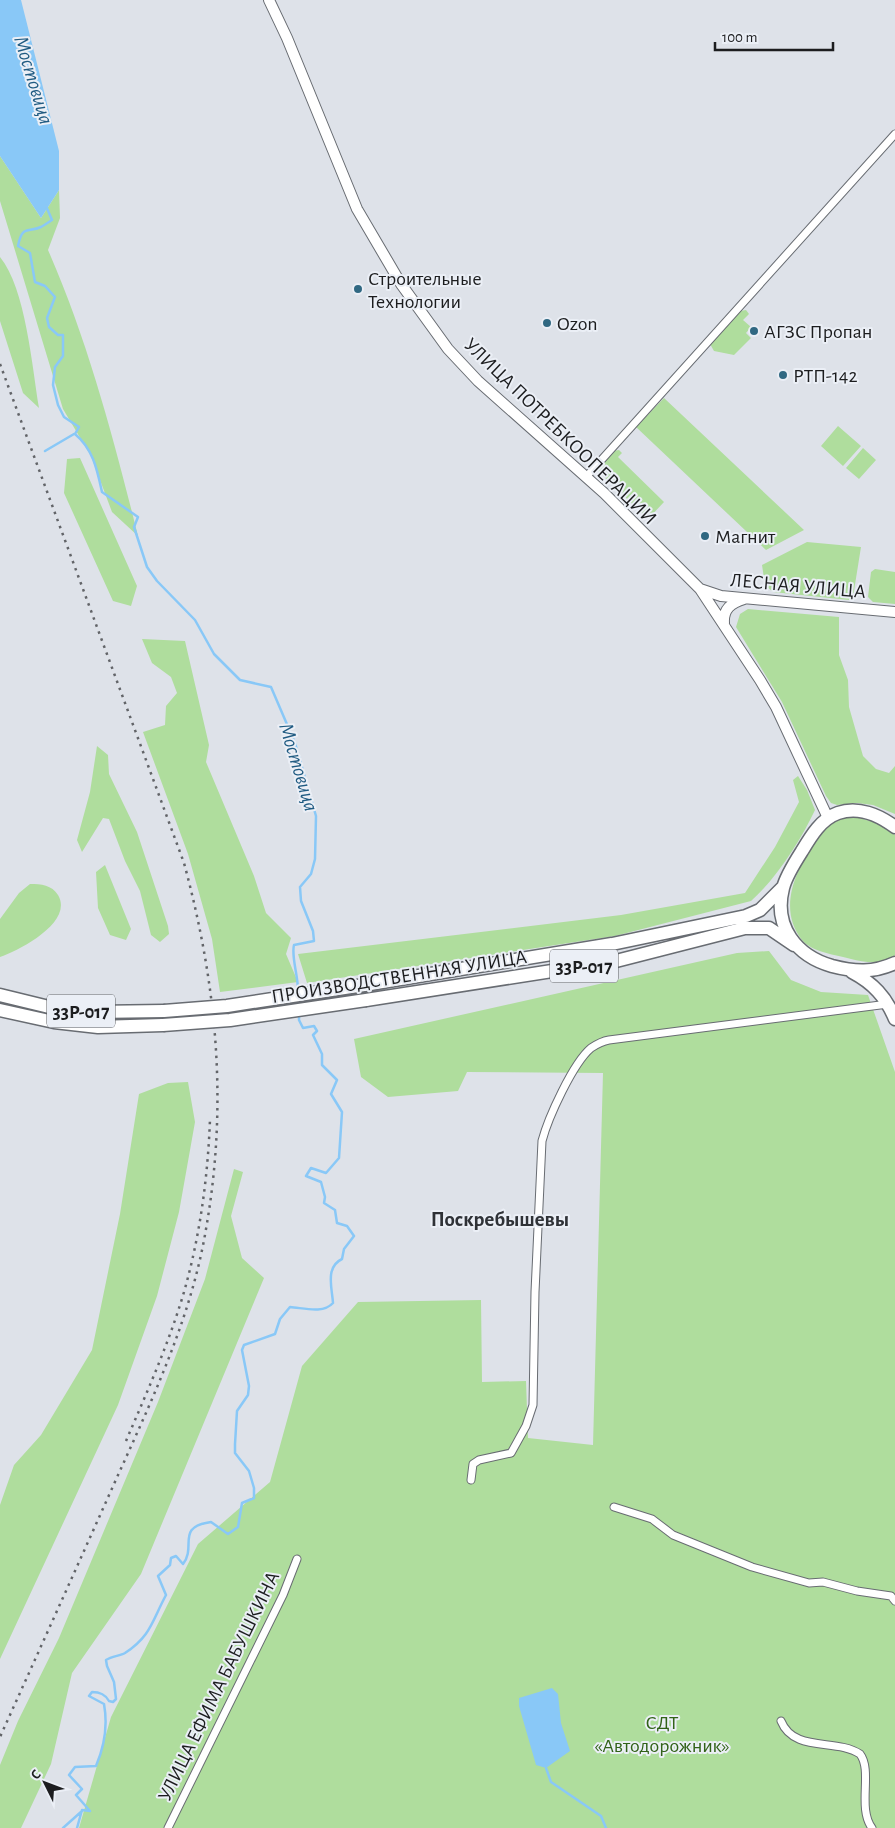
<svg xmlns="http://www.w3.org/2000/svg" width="895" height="1828" font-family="'Alegreya Sans',sans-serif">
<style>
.green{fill:#afdd9d}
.water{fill:#89c8f7}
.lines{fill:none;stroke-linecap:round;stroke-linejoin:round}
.stream{stroke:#89c8f7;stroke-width:2.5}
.street-casing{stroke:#686c72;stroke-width:9}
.secondary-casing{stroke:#686c72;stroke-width:12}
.highway-casing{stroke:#686c72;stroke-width:15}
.street{stroke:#fff;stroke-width:7}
.secondary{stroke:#fff;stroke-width:10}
.highway{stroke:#fff;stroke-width:12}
.rail{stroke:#626468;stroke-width:2.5;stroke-dasharray:2.5 5;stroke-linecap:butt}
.highway-bridge-casing{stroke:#686c72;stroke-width:15;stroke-linecap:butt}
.highway-bridge{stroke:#fff;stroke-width:12}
.poi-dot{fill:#306882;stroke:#ebeff6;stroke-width:2}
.labels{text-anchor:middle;stroke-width:4;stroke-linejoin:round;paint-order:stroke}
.shield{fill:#ebeff6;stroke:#5a5c60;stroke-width:1}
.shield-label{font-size:19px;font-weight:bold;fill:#1c1d1f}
.poi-label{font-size:20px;fill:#1c1d1f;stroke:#ebeff6;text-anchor:start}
.street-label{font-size:20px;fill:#1c1d1f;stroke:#ebeff6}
.park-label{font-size:20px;fill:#316218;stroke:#ebeff6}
.water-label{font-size:21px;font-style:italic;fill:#205b82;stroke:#ebeff6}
.neighbourhood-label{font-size:21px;font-weight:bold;fill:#2f3237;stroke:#ebeff6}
</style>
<rect width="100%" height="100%" fill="#dee2e9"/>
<path class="green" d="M0 156 41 218 59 190 60 218 48 250C88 341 114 440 138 536L112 512 91 456 63 409 0 201Z
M0 257C26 289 32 367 39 408L23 393 0 321Z
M746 310 749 314 743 320 751 327 746 333 751 338 734 355 714 351 710 344 740 311Z
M664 398 804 530 766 550 636 427Z
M838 426 861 446 843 466 821 446Z
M863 448 876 460 859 479 846 468Z
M619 450 622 453 618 457 664 502 648 519 596 469 613 451Z
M80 458 137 586 131 606 113 601 64 493 67 459Z
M807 542 861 547 853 597 849 600 773 592 765 585 762 565Z
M875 569 895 572V604L873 602 868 597 871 572Z
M748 609 839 617V655L848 680 849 707 863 756 876 769 889 773 895 766V814L873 805 857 803 837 805 831 803 826 796 782 702 736 627 740 614Z
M142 639 185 641 209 745 206 762 254 876 266 913 291 938 286 954 298 982 220 992 212 939 188 854 143 732 165 725 166 706 177 693 171 677 152 663Z
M97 746 108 755 109 774 137 832 168 926 169 934 160 942 151 935 140 891 125 861 109 819 103 818 82 852 77 840 90 792Z
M798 776 807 790 815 810C801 840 776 879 751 901L615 936 307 983 298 954 621 915 745 893 775 847 799 802 793 780Z
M852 816 881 824 895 835V955C884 966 864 962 851 959 837 955 811 952 802 940 777 909 796 868 816 842 821 836 825 828 831 824 836 819 845 818 852 816Z
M105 865 131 929 126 940 110 935 98 908 96 872Z
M30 884C41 884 52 885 58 895 74 922 20 950 0 957V919L19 893Z
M769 951 791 980 821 992 868 995 895 1072V1828H79L111 1717 198 1544 270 1482 302 1366 358 1302 481 1300 482 1382 526 1381 528 1438 593 1445 603 1073 467 1072 458 1091 388 1097 361 1077 354 1039 737 953Z
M188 1082 195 1122 179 1212 157 1296 118 1405 0 1659V1505L14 1465 41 1435 92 1350 120 1214 139 1094 168 1083Z
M234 1169 243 1172 231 1216 242 1258 264 1278 141 1574 72 1673 51 1764 21 1828H0V1765L18 1721 59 1638 158 1402 205 1279Z"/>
<path class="water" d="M0 0H21L59 151V190L41 218 0 156Z
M552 1688 558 1694 561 1723 570 1751 546 1768 536 1765 519 1706V1698Z"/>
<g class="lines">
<path class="stream" d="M46 206 52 220C49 222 45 225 41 227 27 233 22 225 18 246L30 253 35 282 45 286 55 297 47 318 49 327 58 335H63V356L55 367 53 385 58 405 64 417 79 427 75 434C93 449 97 469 102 492L138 517 134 527 147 567 157 581 195 620 214 654 240 680 271 687 295 743 316 816 315 859 311 874 300 887 301 901 313 931 314 941 294 945C291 956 298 975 298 990
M45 451 74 434
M546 1768 551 1782 601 1816 606 1828
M63 1828 82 1811
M77 1828 82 1810 90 1811 76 1795 82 1789 69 1775 75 1767 96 1766C105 1745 108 1726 104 1704L89 1696 92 1692C100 1692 105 1694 109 1701L113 1702 116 1699 114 1682 107 1666 106 1660C112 1656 120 1656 125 1653 151 1636 152 1621 166 1595L158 1576 170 1565 171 1558 176 1556 183 1564C197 1546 175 1527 211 1522L228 1534 238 1527 242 1503 254 1498V1488L249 1471 235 1453V1444L237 1411 248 1395 249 1386 242 1350 244 1345 275 1334 280 1319 290 1307C304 1308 323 1314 333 1303 332 1288 325 1267 342 1259L344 1249 354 1236 347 1226 337 1223 335 1210 324 1203 325 1197 321 1182 306 1176 311 1168 326 1173 339 1158 342 1112 331 1094 337 1080 322 1065V1054L313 1035 317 1031 314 1026 303 1028 299 1020V1013"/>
<defs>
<path id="street" d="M586 477 895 134
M471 1480 473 1464 479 1460 511 1453 526 1426 533 1405 535 1292 542 1141C548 1118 573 1063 591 1048 597 1044 603 1041 609 1040L888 1004
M614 1507 652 1519 673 1535 752 1567 809 1583 823 1582 857 1591 891 1596 895 1601
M781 1721C794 1753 836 1738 860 1754 873 1771 857 1808 872 1828
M168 1828 283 1595 297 1559"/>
<path id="secondary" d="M269 0 287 38 357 209 401 284 448 349 478 381 604 493 700 589 760 680 776 707 828 818
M700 589 721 596 895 612
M724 623C723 609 731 603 744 599"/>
<path id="highway" d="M895 827C879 815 858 806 838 813 821 819 811 836 802 851 795 862 786 876 783 888 773 927 797 956 832 966 855 972 873 973 895 963
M852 972C873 983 886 997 895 1019
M364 985 612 944 746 916 760 910 783 887
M0 995 49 1007 94 1012 164 1011
M366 1000 616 961 745 928H769L794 945
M0 1010 54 1022 98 1027 163 1025"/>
</defs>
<use href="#street" class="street-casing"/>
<use href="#secondary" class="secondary-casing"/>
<use href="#highway" class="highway-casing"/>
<use href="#street" class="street"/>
<use href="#secondary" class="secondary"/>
<use href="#highway" class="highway"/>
<path class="rail" d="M0 364 184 863C217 985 228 1104 206 1229 191 1319 151 1402 114 1484 76 1569 38 1653 0 1737
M126 1441C147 1392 169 1343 184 1292 200 1236 208 1176 210 1119"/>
<defs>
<path id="highway-bridge" d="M164 1011 227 1006 364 985
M163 1025 230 1020 366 1000"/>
</defs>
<use href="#highway-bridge" class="highway-bridge-casing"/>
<use href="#highway-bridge" class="highway-bridge"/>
</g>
<g class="poi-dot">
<circle cx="358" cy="289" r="5"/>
<circle cx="547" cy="323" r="5"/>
<circle cx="754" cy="331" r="5"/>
<circle cx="783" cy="375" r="5"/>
<circle cx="705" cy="536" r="5"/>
</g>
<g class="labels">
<g class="shield">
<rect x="550" y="949.5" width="68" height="33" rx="4"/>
<rect x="47" y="994.5" width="68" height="33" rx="4"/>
</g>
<g class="shield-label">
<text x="584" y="973">33Р-017</text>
<text x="81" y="1018">33Р-017</text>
</g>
<g class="poi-label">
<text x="368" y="285">Строительные<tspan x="368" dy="23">Технологии</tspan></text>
<text x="557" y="330">Ozon</text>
<text x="764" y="338">АГЗС Пропан</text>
<text x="793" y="382">РТП-142</text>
<text x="715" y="543">Магнит</text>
</g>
<g class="street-label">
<text transform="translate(561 431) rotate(44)" y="7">УЛИЦА ПОТРЕБКООПЕРАЦИИ</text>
<text transform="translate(798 585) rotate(5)" y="7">ЛЕСНАЯ УЛИЦА</text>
<text transform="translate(399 976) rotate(-9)" y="7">ПРОИЗВОДСТВЕННАЯ УЛИЦА</text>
<text transform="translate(218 1686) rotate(-64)" y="7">УЛИЦА ЕФИМА БАБУШКИНА</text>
</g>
<g class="park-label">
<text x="662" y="1729">СДТ<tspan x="662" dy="23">«Автодорожник»</tspan></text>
</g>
<g class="water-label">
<text transform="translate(34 80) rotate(73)" y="7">Мостовица</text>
<text transform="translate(299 767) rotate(73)" y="7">Мостовица</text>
</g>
<g class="neighbourhood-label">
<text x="500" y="1226">Поскребышевы</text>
</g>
</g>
<g transform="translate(45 1783) rotate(312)" stroke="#ebeff6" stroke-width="4" paint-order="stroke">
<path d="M0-4L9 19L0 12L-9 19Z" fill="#1c1d1f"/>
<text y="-8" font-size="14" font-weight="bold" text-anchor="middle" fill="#1c1d1f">С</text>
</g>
<path d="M715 42v8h118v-8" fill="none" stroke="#1c1d1f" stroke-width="2.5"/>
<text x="722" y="42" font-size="15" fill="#1c1d1f" stroke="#ebeff6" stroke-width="4" paint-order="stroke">100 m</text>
</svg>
